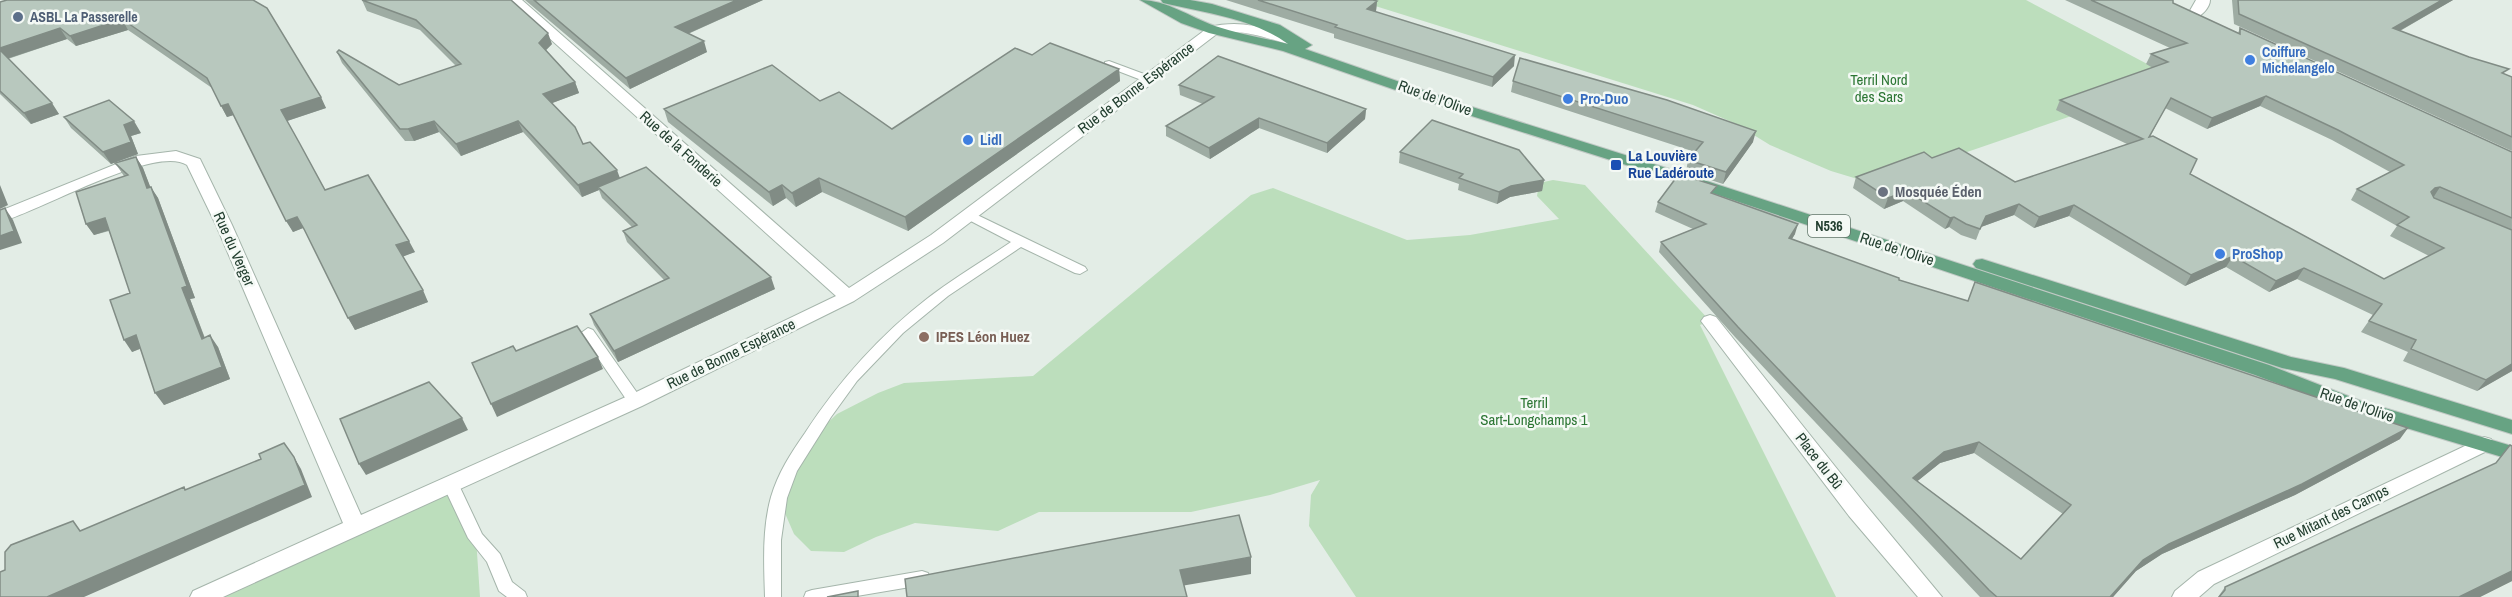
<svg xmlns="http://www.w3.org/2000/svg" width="2512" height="597" font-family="'Archivo Narrow',sans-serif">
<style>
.green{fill:#bcdebc}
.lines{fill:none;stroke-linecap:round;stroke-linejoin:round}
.lane-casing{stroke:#a5b5ab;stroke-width:2}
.street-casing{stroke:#a5b5ab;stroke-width:2}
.primary-casing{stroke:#c1c9c5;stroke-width:2}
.lane{fill:#fff;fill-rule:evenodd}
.street{fill:#fff;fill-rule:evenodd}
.primary{fill:#67a383;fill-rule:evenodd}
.wall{fill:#9eaca3;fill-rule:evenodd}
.shaded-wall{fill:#818c85}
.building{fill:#b8c8be;stroke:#818c85;stroke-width:1.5;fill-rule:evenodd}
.service-dot{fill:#5c6f8a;stroke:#f4f9f5;stroke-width:2}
.shop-dot{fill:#3f7fe0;stroke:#f4f9f5;stroke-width:2}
.transit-dot{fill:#1a4fb4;stroke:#f4f9f5;stroke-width:2}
.worship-dot{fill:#6b7280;stroke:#f4f9f5;stroke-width:2}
.education-dot{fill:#8d6e63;stroke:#f4f9f5;stroke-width:2}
.labels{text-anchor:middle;stroke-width:5;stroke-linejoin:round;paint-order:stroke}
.far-service-label{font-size:14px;font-weight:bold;fill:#4e5e75;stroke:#f4f9f5;text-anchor:start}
.far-shop-label{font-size:14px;font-weight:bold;fill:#366cbe;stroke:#f4f9f5;text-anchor:start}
.shield{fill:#f4f9f5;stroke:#61766a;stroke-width:1.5}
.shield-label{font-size:14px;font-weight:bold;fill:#223e2f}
.park-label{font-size:15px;fill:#2c7634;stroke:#f4f9f5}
.street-label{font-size:15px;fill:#223e2f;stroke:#f4f9f5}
.shop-label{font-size:15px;font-weight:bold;fill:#366cbe;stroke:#f4f9f5;text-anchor:start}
.transit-label{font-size:15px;font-weight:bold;fill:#164399;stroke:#f4f9f5;text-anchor:start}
.worship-label{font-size:15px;font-weight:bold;fill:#5b616d;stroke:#f4f9f5;text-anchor:start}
.education-label{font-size:15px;font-weight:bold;fill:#785e54;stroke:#f4f9f5;text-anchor:start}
</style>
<rect width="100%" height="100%" fill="#e3ede6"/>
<path class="green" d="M1356 0H2026L2153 67 2164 77 2144 91 1874 184 1831 171 1770 145 1736 124 1693 105Z
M1553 180 1585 185 1710 321 1700 325 1836 597H1356L1309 526 1311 495 1320 480 1270 495 1191 512H1039L998 531 915 523 876 537 844 552 811 551 794 534 784 511 783 483 806 443 837 414 878 393 904 383 1033 376 1251 195 1273 188 1407 240 1470 235 1559 219 1537 196 1539 183Z
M451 485 476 538 480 597H201Z"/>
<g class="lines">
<defs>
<path id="lane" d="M1109 61 1152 77 1153 79 1152 81H1144L1105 66V62Z
M969 211 1085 267 1087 270 1080 274 1075 273 1021 247 948 296 903 333 857 381 831 417 797 471 787 498 781 540V597H765C764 564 762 529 771 497 778 473 791 453 805 433 839 381 879 336 928 298 954 278 983 261 1011 242L965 218 963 215Z
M588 328 593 330 640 397 642 401 640 405H630L581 333Z
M451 479 457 481 482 534 500 554 512 582 525 592 527 597H507L499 591 487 562 468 538 443 485 445 481Z
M922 571 928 573 930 578 928 583 922 585 851 597H804L806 592 812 590Z"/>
<path id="street" d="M507 0H522L849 288 931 235 1209 27C1241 19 1268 28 1298 38L1300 41 1293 45C1267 39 1246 29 1218 33L943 243 854 301 642 406 223 597H190L193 591 343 523 216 225 187 165C155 144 39 212 0 222V211L136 156 176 151 200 159 232 225 361 515 628 396 836 296Z
M2196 0H2210C2210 7 2202 16 2195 18L2188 14Z
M1710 315 1716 317 1865 504 1942 597H1918L1849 516 1704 325 1701 321 1704 317Z
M2484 437 2491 439 2494 444 2491 449 2214 584 2199 597H2172L2175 591 2198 572Z"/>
<path id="primary" d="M1140 0C1167 0 1190 17 1215 26 1239 34 1264 38 1288 44 1252 18 1206 13 1163 3L1161 0H1190L1212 4 1280 25 1312 45 1305 49 1469 106 1676 171 2269 365 2361 401 2512 446V460L2347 410 2255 375 1664 177 1459 112 1283 51 1209 33 1181 23Z
M1982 259 2291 357 2344 368 2512 420V434L2335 379 2282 368 1976 268 1973 264 1976 260Z"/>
</defs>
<use href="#lane" class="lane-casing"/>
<use href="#street" class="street-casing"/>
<use href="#primary" class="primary-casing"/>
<use href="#lane" class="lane"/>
<use href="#street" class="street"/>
<use href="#primary" class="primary"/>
</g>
<path class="wall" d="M253 0 326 108 287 121 325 190 415 252 403 256 428 302 355 330 308 236 303 228 293 232 233 115 227 117 212 88 128 30 76 46 67 39 8 59 59 114 31 124 0 94V2Z
M362 0 552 44 546 50 575 82 579 93 552 103 583 144 620 178 775 289 618 362 594 325 590 314 664 280 627 242 623 231 632 227 602 198 599 190 582 197 523 132 461 156 439 132 414 141H405L342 63 337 52 399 85 456 66 420 30 367 11Z
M525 0H763L688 34 707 52 630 89Z
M1226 0H1373L1377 1 1376 11 1375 12 1514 66 1492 87 1334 38V34Z
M2065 0H2173V3L2238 33 2240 28 2512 152V371L2477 391 2403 361 2408 352 2361 332 2373 315 2297 279 2269 292 2226 267 2185 286 2069 216 2034 228 2014 215 1981 227 1976 240 1961 235 1949 227 1945 229 1903 201 1884 209 1853 188 1856 177 1932 158 2015 182 2127 144 2056 110 2060 100 2153 68 2146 64 2151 54 2170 48ZM2260 106 2332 140 2390 172 2357 189 2351 200 2397 226 2390 236 2429 256 2384 279 2190 174 2150 137 2165 108 2207 129Z
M2232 0H2453L2400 31 2512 77V151L2234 24Z
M1032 55 1119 69 1120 81 908 231 822 192 796 207 786 198 773 206 668 122 664 109 892 129Z
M1513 81 1753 142 1723 184 1686 172 1688 160 1695 152 1511 92Z
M1179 85 1366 109 1365 119 1327 153 1259 128 1210 159 1166 136V126L1203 104 1180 95Z
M64 117 141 133 131 136 138 154 111 164 71 128Z
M1400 152 1544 180 1542 191 1510 197 1497 204 1458 190 1459 184 1399 163Z
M136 157 143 168 150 187 158 198 195 298 190 299 205 338 218 347 230 379 164 405 140 349 132 352 130 293 109 231 94 235 86 224 124 176 115 163Z
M1714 194 1795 234 1792 239 1899 280 2400 439 2295 495 2162 554 2136 571 2113 597H1980L1735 337 1659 252 1661 242 1693 229 1655 212 1658 202ZM1974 453 2063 514 2021 559 1917 481 1940 463Z
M2512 581 2480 597H2218L2225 587Z"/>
<path class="shaded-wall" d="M737 0H763L678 38 675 27Z
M2442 0H2453L2387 38 2393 28Z
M1377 1 1376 11 1367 20V9Z
M122 19 128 30 76 46 70 36Z
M60 28 67 39 6 59 0 51V48Z
M548 33 552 44 543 53 539 43Z
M704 41 707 52 630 89 626 78Z
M1515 55 1514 66 1492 87 1493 77Z
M1119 69 1120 81 908 231 905 217Z
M575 82 579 93 547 105 543 94Z
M2266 96 2260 106 2207 129 2212 118Z
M321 97 326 108 287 121 281 110Z
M52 103 59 114 31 124 24 113Z
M228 104 234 115 227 117 221 106Z
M1366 109 1365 119 1327 153V143Z
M1259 118V128L1210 159 1209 148Z
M134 121 141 133 131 136 138 154 111 164 103 152 124 125Z
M434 121 439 132 414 141 408 129Z
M518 121 523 132 461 156 456 144Z
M1756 131 1753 142 1723 184 1726 172Z
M136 157 143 168 155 199 147 188Z
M617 170 621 181 598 187 599 190 582 197 578 185Z
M819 178 822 192 796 207 792 193Z
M1544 180 1542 191 1510 197 1497 204 1499 192 1511 186Z
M0 185 8 205 0 209Z
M782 185 786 198 773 206 769 192Z
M151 187 158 198 195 298 190 299 209 350 202 339 182 288Z
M2440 187 2433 198 2424 203 2435 188Z
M1907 191 1903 201 1884 209 1888 198Z
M2019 204 2014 215 1981 227 1986 216Z
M2074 205 2069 216 2034 228 2039 217Z
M5 208 13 220 22 243 0 250V236Z
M297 217 303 228 293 232 286 221Z
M1954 217 1949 227 1945 229 1950 218Z
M105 218 113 229 94 235 86 224Z
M1798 224 1795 234 1786 248 1789 238Z
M409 241 415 252 402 257 396 245Z
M2233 256 2226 267 2185 286 2191 275Z
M2304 268 2297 279 2269 292 2276 281Z
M771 277 775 289 618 362 614 351Z
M423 290 428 302 355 330 348 318Z
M136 335 144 347 132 352 124 340Z
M210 335 218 347 230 379 164 405 155 393Z
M598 357 603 369 497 417 491 404Z
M2512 364V371L2477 391 2486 380Z
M462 418 468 430 366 475 359 464Z
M2408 428 2400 439 2295 495 2162 554 2136 571 2113 597H2110L2143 560 2169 544Z
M1979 442 1974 453 1940 463 1909 488 1913 478 1944 452Z
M294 457 301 469 312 497 84 597H47Z
M1251 557V574L1181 586 1180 570Z
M2512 571V581L2480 597H2459Z"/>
<path class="building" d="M7 0H253L267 8 321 97 281 110 300 144 325 190 368 175 409 241 396 245 423 290 348 318 304 229 297 217 286 221 228 104 221 106 207 78 122 19 70 36 60 28 0 48V2Z
M362 0H511L548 33 539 43 575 82 543 94 575 127 583 144 590 142 617 170 578 185 518 121 456 144 434 121 408 129H400L337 52 339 50 399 85 461 64 416 20Z
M534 0H737L675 27 704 41 626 78Z
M1258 0H1373L1377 1 1367 9 1515 55 1493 77 1335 27 1337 25Z
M2091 0H2173V3L2240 34V28L2512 152V218L2440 187 2435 188 2431 192 2434 198 2512 230V364L2486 380 2411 349 2416 340 2369 321 2382 304 2304 268 2276 281 2233 256 2191 275 2074 205 2039 217 2019 204 1986 216 1980 229 1966 224 1954 217 1950 218 1907 191 1888 198 1856 177 1924 152 1932 158 1959 148 2015 182 2143 139 2060 100 2168 62 2151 54 2187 43ZM2266 96 2338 130 2404 165 2357 189 2409 217 2397 225 2444 248 2384 279 2190 174 2197 159 2153 136 2149 137 2171 98 2212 118Z
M2238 0H2442L2393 28 2469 57 2509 69 2502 73 2512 77V137L2239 14Z
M1050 43 1119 69 905 217 819 178 792 193 782 185 769 192 664 109 772 65 820 101 839 92 892 129 1015 48 1032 55Z
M0 50 52 103 24 113 0 91Z
M1218 56 1366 109 1327 143 1259 118 1209 148 1166 126 1214 97 1179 85Z
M1520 58 1667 100 1756 131 1726 172 1688 160 1703 142 1513 81Z
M109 100 134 121 124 125 131 142 103 152 64 117Z
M1432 120 1519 150 1544 180 1511 186 1499 192 1459 178 1463 174 1400 152Z
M136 157 147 188 151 187 187 286 182 288 202 339 210 335 222 367 155 393 136 335 124 340 110 300 130 293 105 218 86 224 76 192 128 175 115 163Z
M646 167 771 277 614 351 590 314 669 278 623 231 637 225 598 187Z
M1679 174 1717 186 1711 193 1798 224 1789 238 1899 278V280L1968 301 1975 282 2408 428 2302 484 2169 544 2143 560 2110 597H1997L1989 590 1738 327 1661 242 1706 224 1658 202ZM1979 442 2071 505 2021 559 1913 478 1944 452Z
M5 208 14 231 0 236V210Z
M577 326 598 357 491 404 472 363 513 346 516 351Z
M429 382 462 418 359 464 340 419Z
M284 443 294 457 305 485 47 597H0V572L5 570V552L11 545 73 521 80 531 184 487 185 490 261 459 259 454Z
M2510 445 2512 446V571L2459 597H2219L2225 590V587L2496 463Z
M1239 515 1251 557 1180 570 1187 597H907L905 579Z
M858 591V597H827Z"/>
<circle class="service-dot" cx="18" cy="17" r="6"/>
<g class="shop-dot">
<circle cx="2250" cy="60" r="6"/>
<circle cx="1568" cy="99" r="6"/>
<circle cx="968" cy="140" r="6"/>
<circle cx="2220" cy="254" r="6"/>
</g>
<rect class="transit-dot" x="1610" y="159" width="12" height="12" rx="3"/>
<circle class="worship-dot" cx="1883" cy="192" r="6"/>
<circle class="education-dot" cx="924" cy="337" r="6"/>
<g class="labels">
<g class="far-service-label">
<text x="30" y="22">ASBL La Passerelle</text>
</g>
<g class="far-shop-label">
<text x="2262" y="57">Coiffure<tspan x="2262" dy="16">Michelangelo</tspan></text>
</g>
<rect class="shield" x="1808" y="215" width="42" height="22" rx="4.5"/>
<g class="shield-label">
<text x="1829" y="231">N536</text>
</g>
<g class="park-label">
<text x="1879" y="85">Terril Nord<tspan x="1879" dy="17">des Sars</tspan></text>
<text x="1534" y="408">Terril<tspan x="1534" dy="17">Sart-Longchamps 1</tspan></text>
</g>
<g class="street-label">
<text transform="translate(1136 88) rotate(-37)" y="5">Rue de Bonne Espérance</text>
<text transform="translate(1435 98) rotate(20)" y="5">Rue de l'Olive</text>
<text transform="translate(681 149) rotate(42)" y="5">Rue de la Fonderie</text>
<text transform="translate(234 249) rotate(66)" y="5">Rue du Verger</text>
<text transform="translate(1897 249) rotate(18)" y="5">Rue de l'Olive</text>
<text transform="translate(731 354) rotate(-26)" y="5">Rue de Bonne Espérance</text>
<text transform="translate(2357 405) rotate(19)" y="5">Rue de l'Olive</text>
<text transform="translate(1819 461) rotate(52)" y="5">Place du Bû</text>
<text transform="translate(2331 517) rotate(-26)" y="5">Rue Mitant des Camps</text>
</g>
<g class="shop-label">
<text x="1580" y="104">Pro-Duo</text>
<text x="980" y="145">Lidl</text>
<text x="2232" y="259">ProShop</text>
</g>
<g class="transit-label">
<text x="1628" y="161">La Louvière<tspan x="1628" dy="17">Rue Ladéroute</tspan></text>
</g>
<g class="worship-label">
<text x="1895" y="197">Mosquée Éden</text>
</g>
<g class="education-label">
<text x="936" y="342">IPES Léon Huez</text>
</g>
</g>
</svg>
